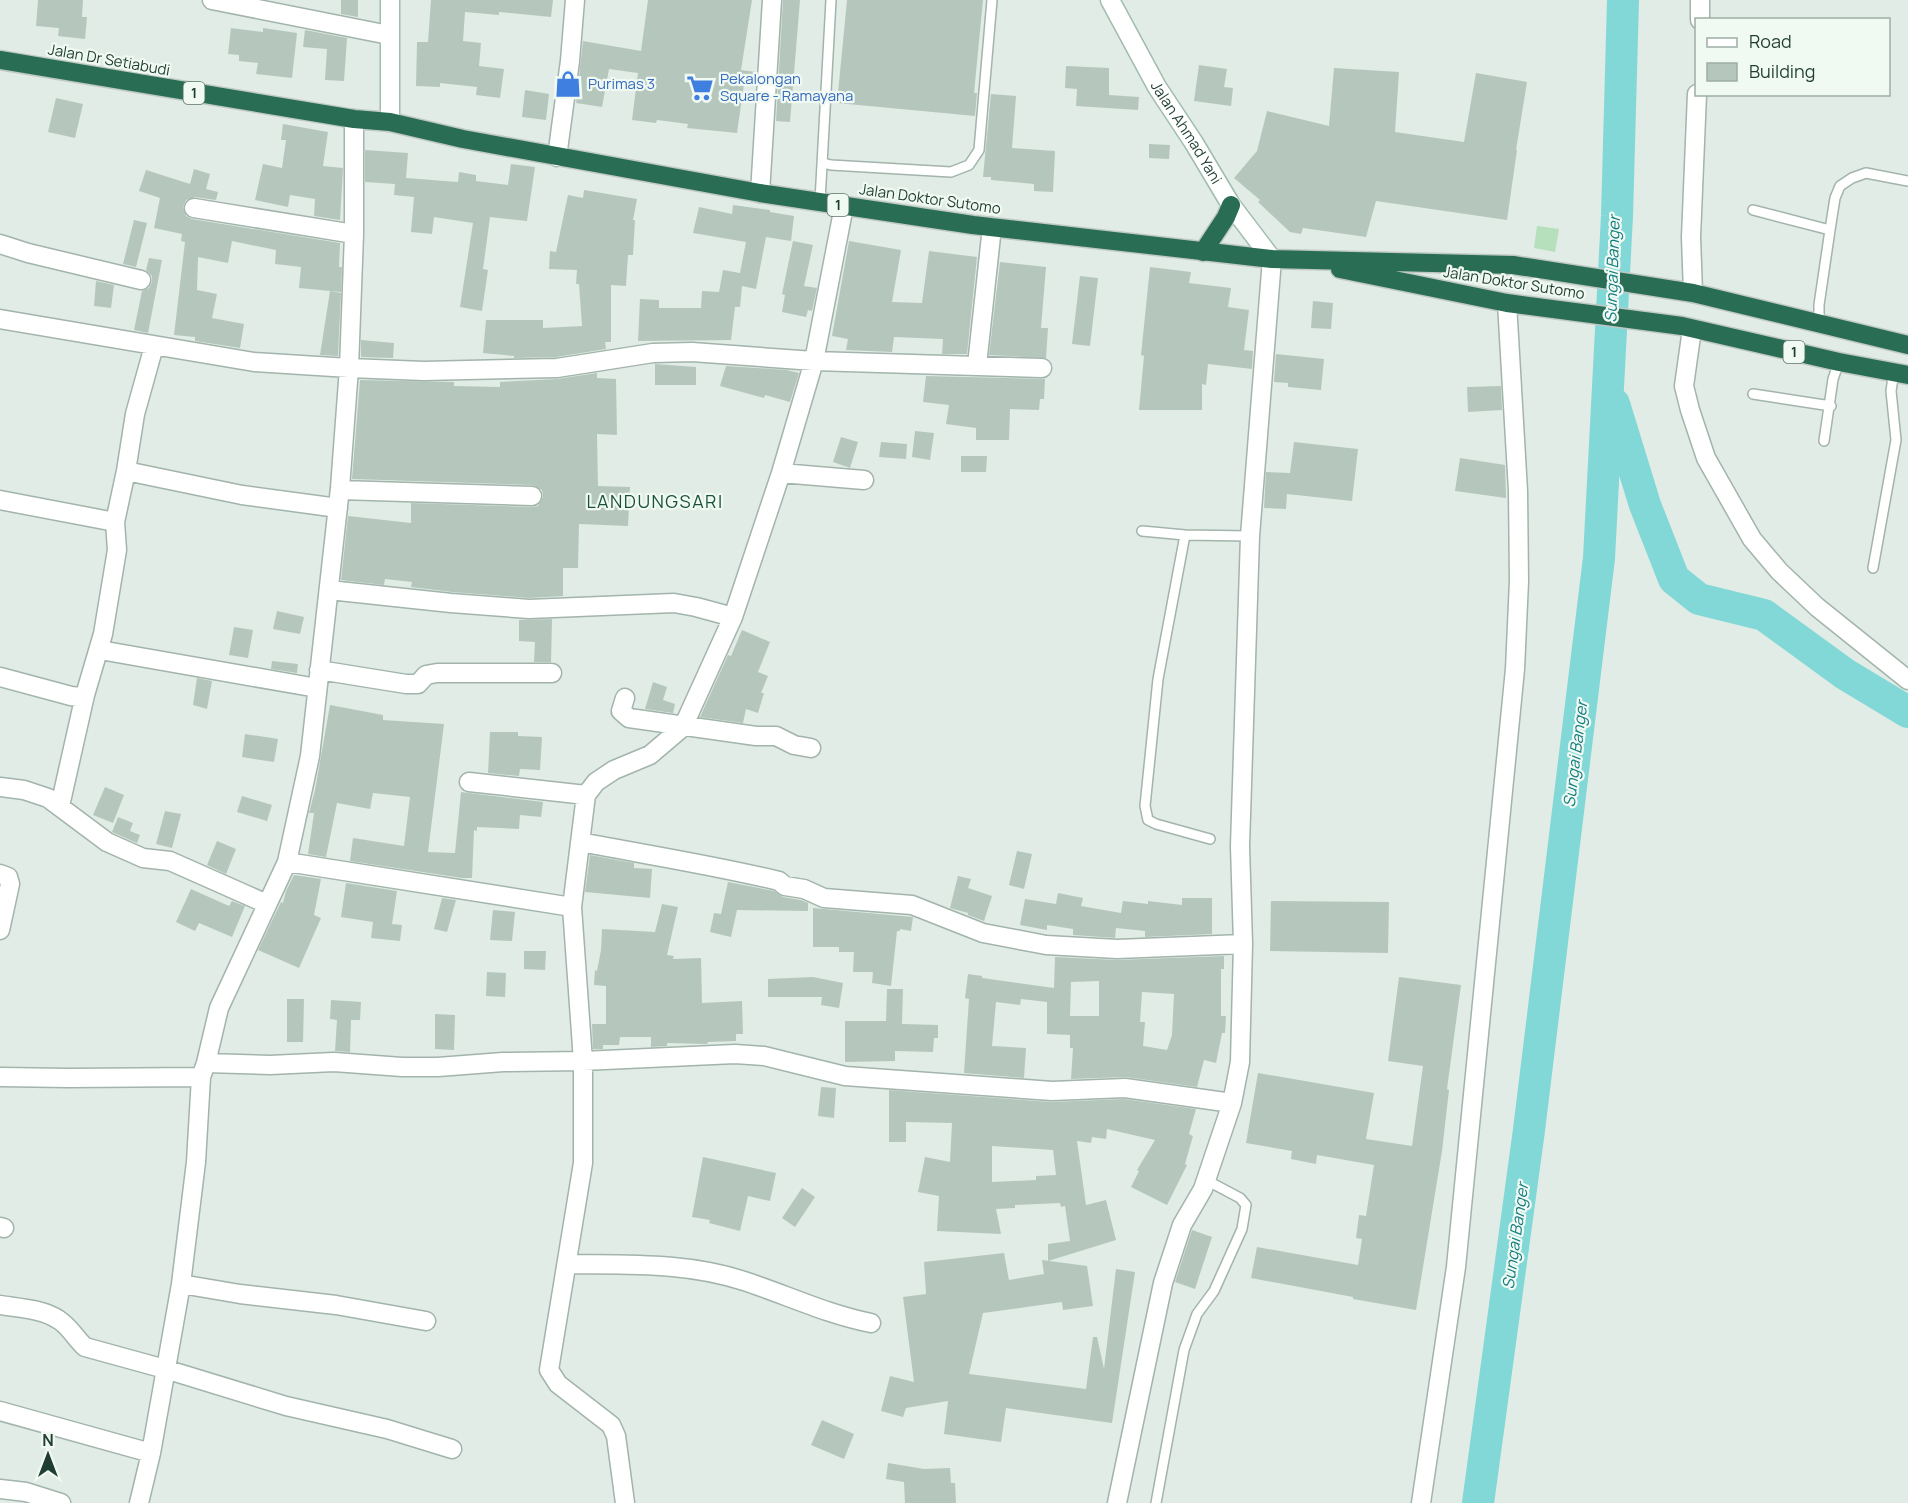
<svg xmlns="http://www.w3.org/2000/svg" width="1908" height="1503" font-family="Manrope,sans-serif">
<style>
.green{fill:#b6e0bb}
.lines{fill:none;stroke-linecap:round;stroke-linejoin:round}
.river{stroke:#82d7d7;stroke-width:32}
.building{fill:#b5c7bd;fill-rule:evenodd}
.lane-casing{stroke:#a2b4ab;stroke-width:12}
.street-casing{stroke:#a2b4ab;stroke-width:21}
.secondary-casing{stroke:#a0bcae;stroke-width:21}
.highway-casing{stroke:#c0c9c5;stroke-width:21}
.lane{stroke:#fff;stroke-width:9}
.street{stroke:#fff;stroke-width:18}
.secondary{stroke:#fff;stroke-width:18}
.highway{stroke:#286d54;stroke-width:18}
.labels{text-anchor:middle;stroke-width:4.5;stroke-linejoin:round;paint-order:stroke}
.shield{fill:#f1f9f3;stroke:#5e766b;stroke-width:1.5}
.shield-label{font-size:14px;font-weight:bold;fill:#1f3e31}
.street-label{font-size:15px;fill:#1f3e31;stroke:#f1f9f3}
.shop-label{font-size:15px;fill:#366cbe;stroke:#f1f9f3;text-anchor:start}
.water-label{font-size:16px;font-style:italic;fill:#137e80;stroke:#f1f9f3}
.quarter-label{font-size:18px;letter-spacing:1.5px;fill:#19523b;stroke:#f1f9f3}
</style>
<rect width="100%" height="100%" fill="#e0ece5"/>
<path class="green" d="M1537 226 1559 229 1555 252 1534 248Z"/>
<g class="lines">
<path class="river" d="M1614 404 1645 505 1674 579 1699 599 1764 615 1845 674 1908 712
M1478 1503 1529 1130 1599 558 1617 216 1623 0"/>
</g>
<path class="building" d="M38 0H83L82 17H87L85 39 58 36 59 28 36 26Z
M341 0H358V17L341 14Z
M431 0H553L551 17 499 12V15L465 12 463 41 481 43 479 66 504 69 500 98 476 95 477 87 440 83V87L416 86 417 42H428Z
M648 0H752L741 70 756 72 755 85 744 84 737 133 687 128 688 124 657 120 656 123 632 120 638 73 609 69 602 107 576 103 583 41 641 51Z
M783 0H800L790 122 776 121Z
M847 0H983L974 93H977L975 116 837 103Z
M231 28 263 32V28L297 33 292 78 256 74 258 63 239 61V55L228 54Z
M305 30 347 38 344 81 325 80 327 49 303 47Z
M1199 65 1227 69 1224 87 1233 88 1231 106 1194 101Z
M1066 66 1109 68V95L1139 97 1138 110 1076 106 1077 89 1065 88Z
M1334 68 1399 72 1395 132 1464 142 1476 73 1527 82 1516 150H1517L1507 220 1376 201 1366 237 1303 228 1301 234 1290 232 1258 202 1260 200 1234 178 1257 151 1267 111 1329 126Z
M525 90 549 94 546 120 522 117Z
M991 94 1016 96 1012 148 1055 151 1053 192 1034 191V184L991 180V177H983Z
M56 98 83 104 75 138 48 132Z
M283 124 328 132 323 166 343 168 340 220 314 216 315 199 290 195 288 207 255 200 263 164 282 168 286 140H281Z
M1149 144 1170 145 1169 159 1149 158Z
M365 150 408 153 406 178 458 182 459 172 476 175V181L508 185 511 164 535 167 527 221 490 217 483 269 488 270 482 311 460 307 473 223 434 217 432 234 411 232 414 197 394 195 395 184 365 182Z
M194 169 210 174 206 189 218 192 216 200 195 197 186 200 183 207 186 216 192 219 340 243 339 267H342L341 292 299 288 301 267 275 264 276 250 232 241 228 263 198 257 197 290 217 294 212 318 244 324 240 348 195 341V337L174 335 185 242 181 241 182 234 154 228 160 198 139 191 146 170 190 184Z
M584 190 637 199 633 220H635L633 255H628L626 286 611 285V342H605L606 349 556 357 514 358V356L483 353 486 320H543V328L582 326 579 284H576L577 270 549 269 550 251 556 252 568 195 583 198Z
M733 205 770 210V212L794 216 791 241 766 237 756 289 742 286 740 307H735L731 340 638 341 640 299 659 300V308H701L702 291 719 292 723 270 740 273 746 242 693 233 699 207 732 214Z
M134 220 147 223 136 267 123 264Z
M793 241 813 245 804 286 817 288 812 311 808 310 806 317 782 312 785 295 782 294Z
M849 241 901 250 892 302 922 303 929 251 977 257 967 354H942L943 339 894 337 892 352 846 350 848 339 832 336Z
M149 258 162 260 148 333 134 330 142 291 149 288 152 282V276L146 270Z
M1000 262 1046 267 1041 328H1048L1046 358 989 355Z
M1150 267 1191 272 1189 283 1231 288 1228 307 1249 310 1244 350 1253 351 1252 369 1208 364 1206 385 1202 384V410H1139L1144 356 1141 355Z
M1080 276 1098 278 1090 346 1072 344Z
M96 281 114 285 111 308 94 306Z
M330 291 341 293 338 356 320 355Z
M1313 301 1333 303 1331 329 1311 328Z
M361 340 394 343 393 358 361 357Z
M1276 354 1324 359 1321 390 1288 387V383L1274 382Z
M655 364 696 367V385H655Z
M726 366 787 370 799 373 790 402 765 395 764 398 720 386Z
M597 373V378L616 379 617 435 597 434 598 486 630 487 628 526 579 524 578 568H563V596L529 598 452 592 411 587 412 582 385 579 384 585 341 580 348 516 411 523V503L532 507 538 506 543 497 542 490 532 485 352 479 360 380 454 382V386L500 387V382L557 379Z
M926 376 1045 379 1044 399H1040L1039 410 1010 409 1009 440H976V428L946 424 949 405 923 402Z
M1501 386 1502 410 1468 412 1467 387Z
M915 431 934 433 930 460 912 457Z
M841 437 858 442 850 468 833 462Z
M881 442 907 444 906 459 879 457Z
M1294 442 1358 449 1352 501 1287 494 1286 509 1264 508 1266 472 1290 473Z
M961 456H987L986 472H961Z
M1460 458 1505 465 1506 498 1455 491Z
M277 611 304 617 300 634 273 629Z
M552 619 551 662H534L535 642 519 641V620Z
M234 627 253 630 248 658 229 655Z
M742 630 770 642 758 672 768 676 761 693H764L758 713 746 709 743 723 700 717 728 655 731 656Z
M272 661 298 664 297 673 271 669Z
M197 678 212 681 207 709 193 705Z
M653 682 667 687 663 700 675 704 673 713 645 709Z
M330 705 383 715V720L444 724 428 852 455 853 461 792 543 802 541 817 520 815 519 829 477 827V831L474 830 472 878H462L350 861 353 838 404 846 410 797 373 793 370 809 337 803 326 857 308 854 314 813H309L315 790Z
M490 732H518V736L542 737 540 770 520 769 519 776 488 773Z
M245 734 278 739 274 762 242 757Z
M105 787 124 795 113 823 93 815Z
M242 796 272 805 267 821 237 812Z
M165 811 181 814 172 848 156 844Z
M118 817 133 823 130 831 140 835 137 843 112 832Z
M217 841 236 849 226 874 207 865Z
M1017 851 1032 854 1024 889 1009 885Z
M590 855 634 863V868L652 869 650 898 585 892Z
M294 875 321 879 314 915 321 918 299 968 258 950 281 902 283 903 286 891Z
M958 876 971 879 968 888 992 896 984 921 968 915V913L950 908Z
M728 882 774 891 783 897 801 900 808 903V911L737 910 731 937 710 932 714 913 721 914Z
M346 883 397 891 392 924 402 925 400 941 371 938 373 922 341 917Z
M191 889 229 906 232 901 245 906 232 937 199 923 195 931 176 922Z
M1058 893 1083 898 1081 906 1121 913 1123 901 1148 904V901L1182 905V898H1212V934L1145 937V931L1116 928 1115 938 1073 935V929L1047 925V930L1020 925 1025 899 1056 904Z
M442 898 456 900 447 932 434 929Z
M1271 901 1389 902 1388 953 1270 951Z
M662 904 678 907 667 955 674 956 673 959 701 958 702 1003 742 1001 743 1034H736V1041L708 1042 707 1044 667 1043V1046L651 1047V1037H620L619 1045H603V1049H593L592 1024H606V986L594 985 595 970 597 971 601 950 602 929 655 932Z
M813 908 913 917 911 931 900 929V931H897L891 986 872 983 873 972H853L854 952H839V947H813Z
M493 910 515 912 512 941 490 940Z
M524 951H546L545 970 524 969Z
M1224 956V969H1221V1016H1226L1225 1033H1222L1216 1063 1204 1060 1197 1087 1126 1077 1071 1079 1073 1048H1070V1035L1047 1034V1002L1021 999 1020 1005 996 1002 992 1046 1026 1048 1024 1078 964 1073 969 999 965 998 968 974 982 976V978L1054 988 1055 957 1117 960ZM1099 981V1016H1070L1071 982ZM1142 992 1174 994 1172 1035 1167 1050 1143 1046 1145 1022H1140Z
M487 972 506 973 505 997 486 996Z
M813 977 843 983 839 1008 821 1005 822 997H768V979Z
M1399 977 1461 985 1447 1089 1449 1090 1442 1151 1416 1310 1353 1299V1297L1251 1278 1257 1247 1358 1265 1362 1239 1356 1238 1359 1215 1366 1216 1374 1165 1317 1155 1316 1164 1291 1159 1292 1151 1246 1143 1258 1073 1374 1093 1366 1139 1412 1146 1423 1066 1388 1061Z
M887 989H903L902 1024 938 1025V1038H934L933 1052 895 1051V1061L845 1062V1021H886Z
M287 999H304L303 1042H287Z
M331 1000 361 1002 360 1020H351L350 1052 335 1051 337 1020 330 1019Z
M435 1014 455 1015 454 1050 435 1049Z
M821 1087 836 1088 834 1118 818 1116Z
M889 1090 1051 1102 1124 1099 1196 1109 1189 1134 1193 1136 1185 1164 1187 1165 1167 1205 1131 1187 1139 1171 1137 1170 1155 1140 1107 1129 1106 1139 1092 1137 1091 1143 1077 1141 1086 1205 1106 1200 1116 1240 1048 1261V1244L1070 1241 1065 1206 1061 1207 1060 1203 1015 1205V1208L996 1209 1001 1234 937 1231 939 1196 918 1192 925 1157 950 1162 952 1123 906 1122V1142H889ZM992 1146 1053 1150 1056 1175 1036 1176V1180L992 1182Z
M703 1157 776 1173 770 1201 748 1196 740 1231 709 1223 710 1220 692 1217Z
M802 1188 815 1197 795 1227 782 1218Z
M1192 1230 1212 1237 1195 1289 1175 1282Z
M1004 1253 1009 1280 1044 1274 1042 1260 1087 1266 1093 1306 1063 1310 1062 1302 983 1313 969 1374 1086 1389 1093 1337H1097L1104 1369 1116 1269 1135 1272 1112 1423 1006 1408 1001 1442 944 1434 948 1401 906 1408 903 1417 881 1411 890 1376 914 1382 903 1297 926 1294 924 1262Z
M822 1420 854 1434 844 1459 811 1445Z
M888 1463 924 1469 950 1468 951 1483H955L956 1503H905L904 1482 886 1479Z"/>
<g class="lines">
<defs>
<path id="lane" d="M823 163 831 165 951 172 969 165 979 150 992 0
M820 201 831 0
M1753 210 1830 230
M1819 323V305L1830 230 1835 198 1840 186 1852 178 1866 173 1908 181
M1753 394 1831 406
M1824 441 1833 379 1839 362
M1142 531 1185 535
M1873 568 1896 440 1891 391 1894 371
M1210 839 1156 824 1148 820 1145 806 1158 679 1185 535 1250 536
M1156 1503 1184 1350 1197 1314 1214 1291 1242 1229 1246 1205 1240 1198 1206 1180"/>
<path id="street" d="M212 0 389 35
M1700 20V0
M557 157 570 61 575 0
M760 193 772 0
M194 208 354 234
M0 244 28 253 141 280
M1693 293 1691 237 1697 94
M0 319 254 362 349 368 424 371 557 368 653 353 692 352 814 361 1042 368
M1692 329 1684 386 1690 410 1706 458 1752 539 1779 571 1817 607 1908 680
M977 365 992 227
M126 471 135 414 154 346
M781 473 864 480
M340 490 532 496
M0 500 115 522
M329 590 451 603 529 609 674 603 696 607 733 617
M100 650 317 688
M319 670 406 684H418L426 675 437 673H552
M0 677 71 696 81 697 85 695 103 634 117 550 115 522 126 471 242 495 338 508
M625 698 621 711 629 718 756 736H776L794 745 811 748
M469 782 586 795
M0 787 24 790 48 798 107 842 143 858 170 861 267 904
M60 806 85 695
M581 842C647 855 713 865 779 881L785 886 804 889 824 898 912 905 983 933 1046 945 1117 949 1243 944
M287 862 572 907
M0 874 8 877 10 884 0 930
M206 1063 270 1065 334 1062 402 1067H438L503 1062 583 1061 735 1054 764 1056 845 1076 1052 1091 1125 1088 1232 1103
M0 1077 69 1078 201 1077
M0 1227 4 1228
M567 1264C627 1265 687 1262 744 1281 787 1295 826 1314 871 1323
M181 1284 240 1294 336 1305 426 1321
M0 1305C19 1308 43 1309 59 1320 70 1327 76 1339 85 1347L165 1369 286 1406 387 1429 452 1449
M0 1411 151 1453
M0 1489 26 1492 61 1503
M139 1503 151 1453 181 1284 196 1162 201 1077 206 1063 219 1008 287 862 310 756 340 488 349 368 354 234V119
M625 1503 616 1436 611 1425 558 1384 549 1370 583 1163V1061L572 907 586 795 596 782 614 770 650 755 683 727 733 617 781 473 814 361 844 206
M1117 1503 1163 1283 1182 1225 1203 1189 1232 1103 1240 1062 1243 944 1240 846 1250 536 1272 259
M1421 1503 1456 1267 1515 669 1519 581 1518 491 1507 303"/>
<g id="secondary">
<path id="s1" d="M1110 0 1157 87 1194 143 1231 205 1272 259"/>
<path d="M390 122V0"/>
</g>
<path id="highway" d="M0 60 354 119 390 122 463 139 760 193 973 225 1272 259 1513 265 1693 293 1908 345
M1203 252 1226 217 1231 205
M1340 269 1507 303 1682 326 1839 362 1908 375"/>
</defs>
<use href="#lane" class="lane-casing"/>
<use href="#street" class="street-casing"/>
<use href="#secondary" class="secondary-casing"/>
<use href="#highway" class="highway-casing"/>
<use href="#lane" class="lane"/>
<use href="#street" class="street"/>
<use href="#secondary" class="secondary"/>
<use href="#highway" class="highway"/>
</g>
<defs>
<symbol id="shop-bare" viewBox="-9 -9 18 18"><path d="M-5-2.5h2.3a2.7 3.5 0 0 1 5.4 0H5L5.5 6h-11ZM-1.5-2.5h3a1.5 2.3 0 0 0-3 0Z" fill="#3f7fe0" stroke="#f1f9f3" stroke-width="2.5" paint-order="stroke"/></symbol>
<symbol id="supermarket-bare" viewBox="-9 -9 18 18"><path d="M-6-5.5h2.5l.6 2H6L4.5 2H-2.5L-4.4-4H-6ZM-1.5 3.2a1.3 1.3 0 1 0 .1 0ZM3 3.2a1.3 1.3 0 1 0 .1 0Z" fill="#3f7fe0" stroke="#f1f9f3" stroke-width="2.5" paint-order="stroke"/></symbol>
</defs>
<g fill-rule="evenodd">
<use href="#shop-bare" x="549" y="65" width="38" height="38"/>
<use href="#supermarket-bare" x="681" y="69" width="38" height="38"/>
</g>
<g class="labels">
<g class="shield">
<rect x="183.5" y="82" width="21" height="22" rx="4.5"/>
<rect x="827.5" y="194" width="21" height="22" rx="4.5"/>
<rect x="1783.5" y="341" width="21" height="22" rx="4.5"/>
</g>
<g class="shield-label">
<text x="194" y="98">1</text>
<text x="838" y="210">1</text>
<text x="1794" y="357">1</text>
</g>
<g class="street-label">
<text transform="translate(109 60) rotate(10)" y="5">Jalan Dr Setiabudi</text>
<text dy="5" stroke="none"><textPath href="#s1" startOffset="153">Jalan Ahmad Yani</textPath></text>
<text transform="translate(930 199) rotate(8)" y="5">Jalan Doktor Sutomo</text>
<text transform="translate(1514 283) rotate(9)" y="5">Jalan Doktor Sutomo</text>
</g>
<g class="shop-label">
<text x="720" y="84">Pekalongan<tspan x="720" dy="17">Square - Ramayana</tspan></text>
<text x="588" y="89">Purimas 3</text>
</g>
<g class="water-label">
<text transform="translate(1612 269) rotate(-88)" y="6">Sungai Banger</text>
<text transform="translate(1575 754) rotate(-83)" y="6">Sungai Banger</text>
<text transform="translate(1515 1236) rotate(-82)" y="6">Sungai Banger</text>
</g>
<g class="quarter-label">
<text x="655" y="508">LANDUNGSARI</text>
</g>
</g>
<rect x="1695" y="18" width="195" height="78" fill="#f1f9f3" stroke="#9daea5" stroke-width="1.5"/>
<rect x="1707" y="38" width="30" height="9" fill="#ffffff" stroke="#9daea5" stroke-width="1.5"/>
<text x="1749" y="48" font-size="18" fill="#1f3e31">Road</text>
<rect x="1707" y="63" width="30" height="18" fill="#b5c7bd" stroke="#9daea5" stroke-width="1.5"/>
<text x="1749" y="78" font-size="18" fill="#1f3e31">Building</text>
<g transform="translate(48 1455)" stroke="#f1f9f3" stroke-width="4.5" paint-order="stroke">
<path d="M0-4.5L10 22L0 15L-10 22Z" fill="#1f3e31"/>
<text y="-9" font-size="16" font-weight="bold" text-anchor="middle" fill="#1f3e31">N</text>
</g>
</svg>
